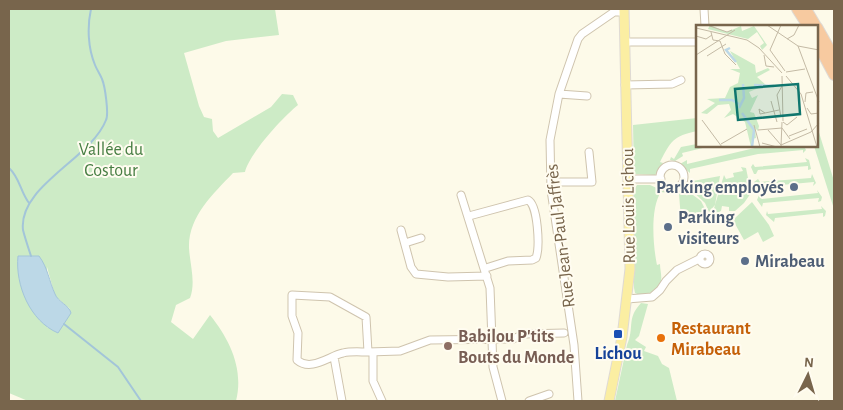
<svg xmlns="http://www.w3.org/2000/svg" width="843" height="410" font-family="'Alegreya Sans',sans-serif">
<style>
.green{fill:#cdebc6;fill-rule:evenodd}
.water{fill:#bcd8e7;stroke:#a3c5d9}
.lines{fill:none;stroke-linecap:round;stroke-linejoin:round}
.stream{stroke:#a3c5d9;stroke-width:2}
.minor-casing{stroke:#cfc4ae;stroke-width:9}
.major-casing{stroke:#dfdad4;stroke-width:11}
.highway-casing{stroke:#dfdad4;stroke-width:12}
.minor{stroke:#fff;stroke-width:7}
.major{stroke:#fbeea2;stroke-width:9}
.highway{stroke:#f7caa0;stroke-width:10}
.service-dot{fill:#5c6f8a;stroke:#fffcf0;stroke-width:2}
.transit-dot{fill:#1a4fb4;stroke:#fffcf0;stroke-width:2}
.food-dot{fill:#e8710a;stroke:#fffcf0;stroke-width:2}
.education-dot{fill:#8d6e63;stroke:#fffcf0;stroke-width:2}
.labels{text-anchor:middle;stroke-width:4;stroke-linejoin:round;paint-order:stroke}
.park-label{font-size:18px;fill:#477e43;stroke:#fffcf0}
.service-label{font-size:18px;font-weight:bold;fill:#4e5e75;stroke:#fffcf0;text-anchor:start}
.street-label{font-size:18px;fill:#78654c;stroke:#fffcf0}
.food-label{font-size:18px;font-weight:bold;fill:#c56008;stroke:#fffcf0;text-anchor:start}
.education-label{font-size:18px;font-weight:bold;fill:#785e54;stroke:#fffcf0;text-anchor:start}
.transit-label{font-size:18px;font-weight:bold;fill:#164399;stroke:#fffcf0}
.inset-river{fill:none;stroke:#bcd8e7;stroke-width:2.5}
.inset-road{fill:none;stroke:#c4baa5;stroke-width:1}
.view{fill:#0f766e;fill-opacity:0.15;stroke:#0f766e;stroke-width:2.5}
.inset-edge{fill:none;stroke:#78654c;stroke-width:2.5}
</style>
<rect width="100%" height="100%" fill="#fdfae9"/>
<path class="green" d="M9 9H275L279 35 226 41 184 53 199 106 204 117 212 119 213 131 218 138 271 107 282 94 293 95 298 105C283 117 249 154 245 172L233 173C213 194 188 217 189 248 190 265 196 282 190 298L176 305 171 322 193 339 210 315C230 340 244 369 236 401H28L9 393ZM47 267 55 296 70 309 47 328Z
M697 118V131C673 136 671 141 660 162L663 163 655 175 634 174 633 125Z
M817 126 834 181V209L814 146H817Z
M697 144V146H711L682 153 683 156 675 161 670 160 671 157 674 159 681 147Z
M804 146 806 150 803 153V150L758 154 690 169V173L680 164 687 160V164L759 147Z
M805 158 809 160 811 169 808 170V166L758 170 756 174H754L751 167 753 164 755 167 807 162Z
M741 167 746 168 751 193 744 203 735 211H729V207L722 206 721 211 712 215 724 175 726 179 734 177 733 173 743 171Z
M812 174 816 183 813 186 814 182 760 187V190L755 189 754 182 758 179 760 182 811 178Z
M720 176 715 205 709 212 705 203 686 185 689 179 693 181Z
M637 185H650L668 193 661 192C650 208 653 246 657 265L660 264C660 269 662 276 661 281 659 291 644 298 635 293L634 288V190Z
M685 189 701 201 709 217 681 219 679 194Z
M817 190 822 197 821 201 818 202 819 198 763 203 762 207 757 200 759 195 762 199 818 193Z
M752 202 769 225 774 236 763 242 758 232 744 240 734 222 735 218Z
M821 206 826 211 825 216 823 217V213L775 218 774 222 766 215 767 211 768 214 822 209Z
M641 303 648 304 639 336 635 340 646 347 644 351 658 356 662 364 669 368 677 401H615L627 345C635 327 626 319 641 303Z"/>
<path class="water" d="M18 256H39C48 268 49 281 55 294 58 302 69 305 71 313L58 333C30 321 15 285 18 256Z"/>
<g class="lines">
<path class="stream" d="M9 168C20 178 20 191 29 203
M31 256C28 247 25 238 23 230 18 186 91 159 106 120 109 114 105 86 102 79 100 74 97 70 95 65 88 48 87 27 91 9
M64 324 118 367 141 401"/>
<defs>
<path id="minor" d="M704 9 705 26
M625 42H697
M625 85 672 84 681 80
M559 94 587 96
M660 177a12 12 0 1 1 24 0a12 12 0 1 1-24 0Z
M628 179H661
M551 182H592L589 152
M461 195 490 288 493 367 502 401
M469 216 528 200C538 205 540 247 536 258L532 260 508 261 486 268
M401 230 411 267 416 274 448 277 487 276
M405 243 421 238
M700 259a5 5 0 1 1 10 0a5 5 0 1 1-10 0Z
M627 299 652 297 660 290 666 281 677 270 699 259
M368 352C360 352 351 351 343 353 329 356 311 372 297 360L298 333 292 316V295L330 297 366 317 368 352 400 351 430 340 513 339 525 334 564 333
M373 352V381L382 401
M334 357 342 401
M529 401 549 394
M578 401 574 345 551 190 550 140 559 94 578 39 582 34 614 12H624"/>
<path id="major" d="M609 401 622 337 630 269 624 9"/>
<path id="highway" d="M797 9 808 26
M806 9 816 26
M817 27 834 57
M817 43 834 75"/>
</defs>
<use href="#minor" class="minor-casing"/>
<use href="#major" class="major-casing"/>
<use href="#highway" class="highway-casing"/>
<use href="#minor" class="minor"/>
<use href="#major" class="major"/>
<use href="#highway" class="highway"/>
</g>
<g class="service-dot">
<circle cx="794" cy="187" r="5"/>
<circle cx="668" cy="227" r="5"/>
<circle cx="745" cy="261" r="5"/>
</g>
<rect class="transit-dot" x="613" y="329" width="10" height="10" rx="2.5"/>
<circle class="food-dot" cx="661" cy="338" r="5"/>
<circle class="education-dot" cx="448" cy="346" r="5"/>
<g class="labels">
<g class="park-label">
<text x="111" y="155">Vallée du<tspan x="111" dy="21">Costour</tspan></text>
</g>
<g class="service-label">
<text x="784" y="193" text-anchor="end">Parking employés</text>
<text x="678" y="223">Parking<tspan x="678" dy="21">visiteurs</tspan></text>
<text x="755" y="267">Mirabeau</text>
</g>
<g class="street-label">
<text transform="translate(628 206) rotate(-91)" y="6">Rue Louis Lichou</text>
<text transform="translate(560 236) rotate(-97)" y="6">Rue Jean-Paul Jaffrès</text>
</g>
<g class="food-label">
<text x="671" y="334">Restaurant<tspan x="671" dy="21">Mirabeau</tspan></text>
</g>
<g class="education-label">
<text x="458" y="342">Babilou P'tits<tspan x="458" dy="21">Bouts du Monde</tspan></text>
</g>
<g class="transit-label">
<text x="618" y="359">Lichou</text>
</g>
</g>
<g transform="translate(696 25)">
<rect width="122" height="122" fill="#fdfae9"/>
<path d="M14 0 31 7 45 1 46 6 58 1 71 20 66 25 64 21 68 18 61 7 52 14 12 4ZM34 26 59 40 60 48 72 43 74 45 61 52 70 60 53 67 56 73 62 70 54 87 58 88 63 101 62 106 59 103 60 113 56 114 55 122 49 97 37 89 28 93 35 85 33 79 22 80 11 89 5 88 19 78 11 74 29 73 34 62 42 58 44 48 34 44H44Z" fill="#cdebc6"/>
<path class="inset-river" d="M34 23 30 25 40 37M58 60 78 61M23 75H36L43 79M43 83 48 73 47 59M46 88 58 105 56 122"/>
<path class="inset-road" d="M11 0 31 7 36 5M71 0 102 21 123 25M85 0 74 25 89 46M0 3 51 15 63 23 86 48M15 7 17 15 24 16 29 29 40 40M0 11 10 14 16 10M91 14 98 10 103 0M102 21 123 77M0 30 39 5M68 30 70 41 78 42M11 31 30 19M90 47 109 44M86 51 87 96M90 51 105 69 121 122M75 76 81 97M109 77 110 68 117 67M111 83 115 89 123 88M69 88 64 89 63 84 69 88 83 85M85 92 81 70 86 61M6 95 26 122M87 97 91 100 101 92M58 100 64 122M62 105 86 103 94 114M72 105 85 120M93 111 111 104M66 118 81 122M25 119 51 104M85 120 115 107 123 98M85 121 86 97"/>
<path class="view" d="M102 59 104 89 42 95 39 64Z"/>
<rect width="122" height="122" class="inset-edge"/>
</g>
<rect width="843" height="410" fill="none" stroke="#78654c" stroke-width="20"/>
<g transform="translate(808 375) rotate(5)" stroke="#fffcf0" stroke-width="4" paint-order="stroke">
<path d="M0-4L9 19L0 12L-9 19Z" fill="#78654c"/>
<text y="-8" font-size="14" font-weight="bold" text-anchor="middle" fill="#78654c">N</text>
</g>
</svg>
